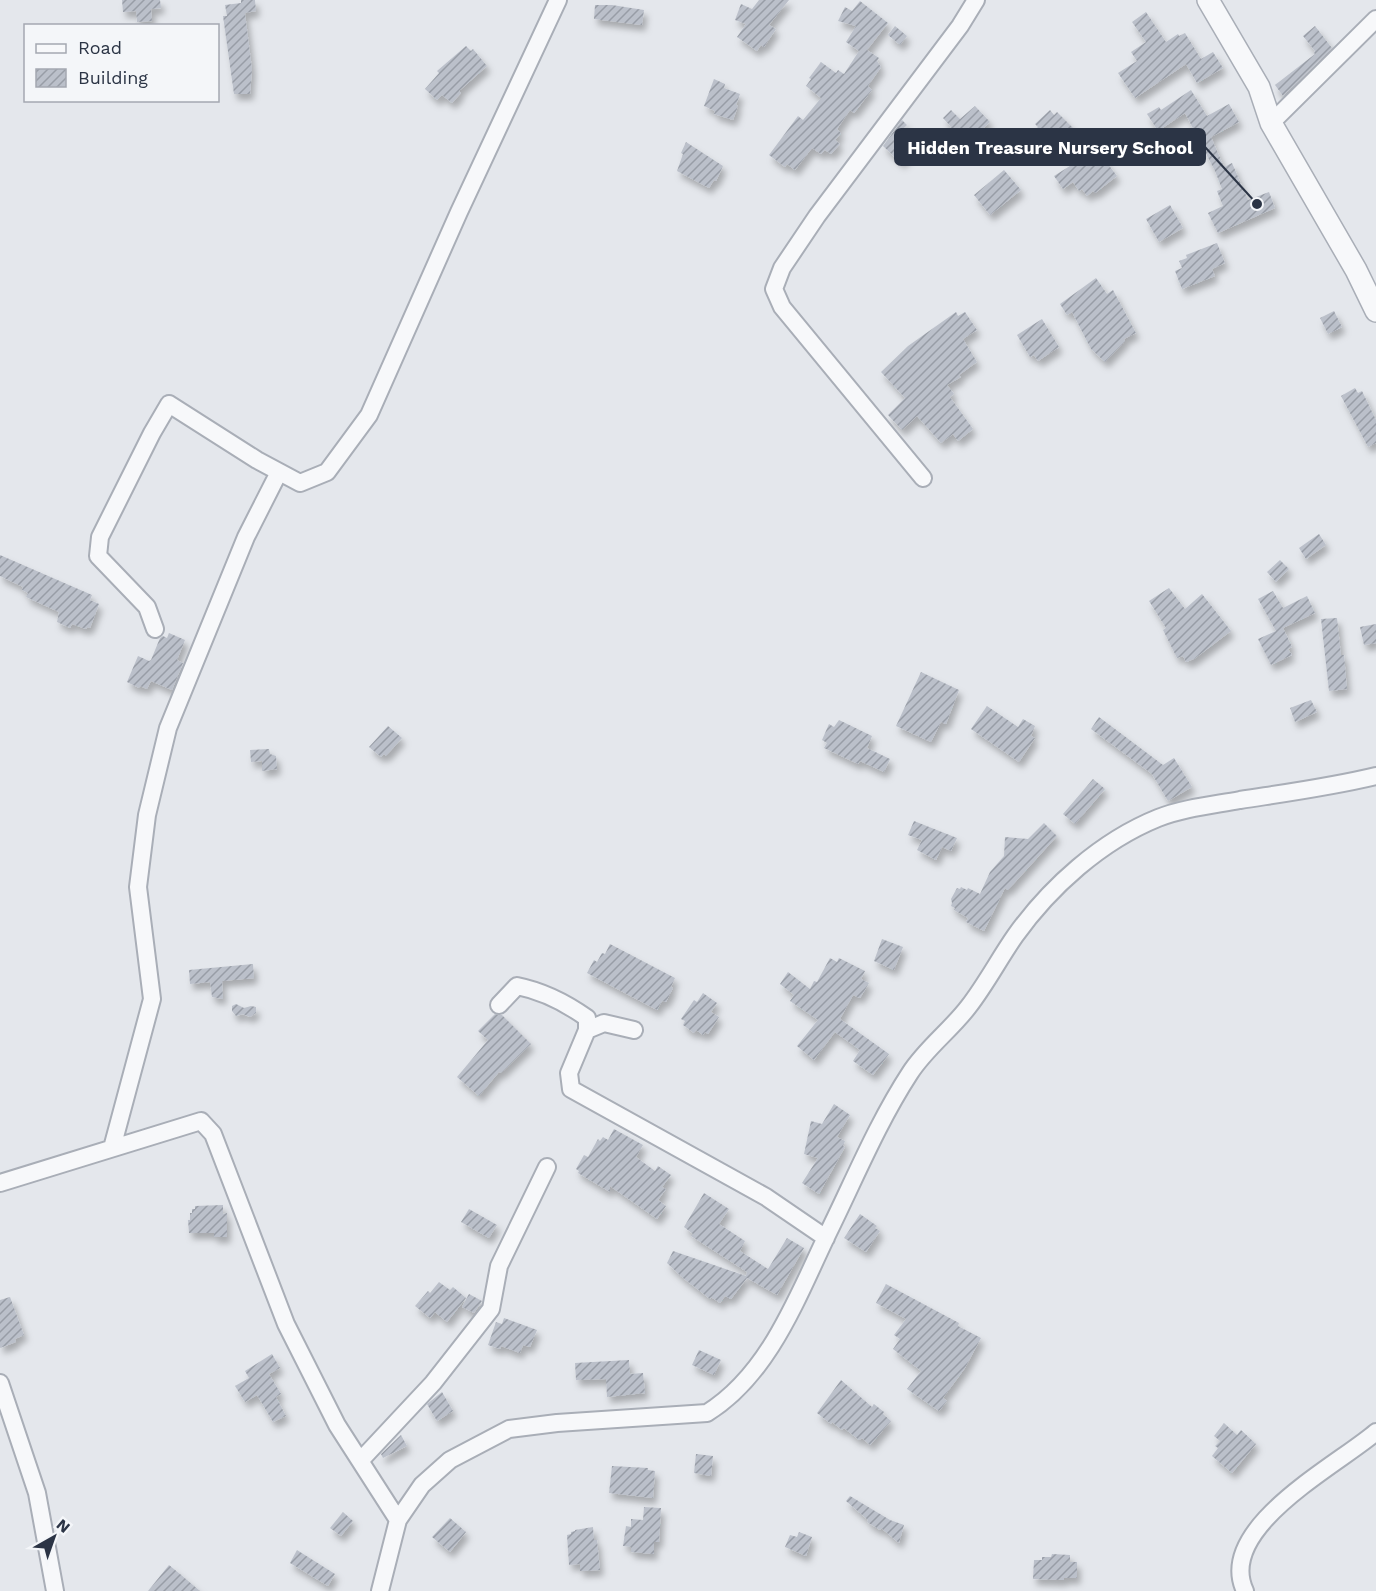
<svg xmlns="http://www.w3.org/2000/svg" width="1376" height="1591" font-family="'Work Sans',sans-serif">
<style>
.building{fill:url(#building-hatch);filter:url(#shadow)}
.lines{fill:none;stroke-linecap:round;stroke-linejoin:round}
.minor-casing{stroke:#a9aeb7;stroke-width:20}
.tertiary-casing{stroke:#a9aeb7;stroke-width:24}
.minor{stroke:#f7f8fa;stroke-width:16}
.tertiary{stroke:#f7f8fa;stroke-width:21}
.leader{fill:none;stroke:#2b3445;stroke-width:2}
.callout-dot{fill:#2b3445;stroke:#f4f6f9;stroke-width:2}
.callout{fill:#2b3445;stroke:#2b3445;stroke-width:2}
.callout-label{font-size:18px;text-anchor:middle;font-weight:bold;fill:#fff}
</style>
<defs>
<pattern id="building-hatch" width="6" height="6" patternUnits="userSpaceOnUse" patternTransform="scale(1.5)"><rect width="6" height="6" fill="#bbc0ca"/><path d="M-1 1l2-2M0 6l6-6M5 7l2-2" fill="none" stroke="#989da6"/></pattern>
<filter id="shadow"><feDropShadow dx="3.5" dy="6" stdDeviation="3" flood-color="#0004"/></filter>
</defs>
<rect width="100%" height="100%" fill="#e4e7ec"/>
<path class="building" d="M122 0H160L161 8 151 9 152 21 137 22 136 11 123 12Z
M241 0H255L256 11 245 13 252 69 250 94H234L223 16H227L225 5 241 3Z
M759 0H789L769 25 776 29 764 47 761 45 757 51 737 37 746 24 735 20 741 4 752 9Z
M860 1 888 23 867 50 879 58 877 61 881 67 868 86 872 90 854 113 850 110 837 129 841 133 835 140 840 144 831 154 825 150 821 154 812 148 795 170 787 164 785 167 769 155 798 116 803 120 821 98 806 86 811 79 809 78 821 62 836 73 838 70 844 74 859 51 846 42 856 26 838 21 845 7 852 11Z
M595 5H612L644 10 642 25 594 19Z
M1146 12 1166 42 1178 34 1179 36 1185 33 1201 59 1213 52 1223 68 1197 83 1186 64 1135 98 1118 73 1137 61 1131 52 1146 42 1132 22Z
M895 26 907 36 900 45 888 35Z
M1315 26 1332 48 1283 96 1275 85 1315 54 1314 53 1315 51 1303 36Z
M466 46 471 51 473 49 487 66 459 91 461 93 452 103 442 95 437 100 425 89 439 73 437 71Z
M714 79 725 84 724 88 740 94 736 105 738 106 733 120 714 114 715 111 704 106Z
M1191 90 1207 116 1229 104 1239 122 1211 137 1224 167 1232 163 1248 200 1269 192 1275 208 1218 233 1208 213 1223 206 1217 191 1222 189 1215 171 1185 113 1158 131 1147 114 1159 107 1161 110Z
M975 106 990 122 964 147 963 145 957 149 955 146 952 149 941 136 951 127 943 118 951 110 960 119Z
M1050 110 1054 115 1057 112 1089 144 1090 143 1098 151 1117 176 1095 193 1093 191 1087 196 1082 189 1079 191 1073 182 1063 189 1054 176 1073 164 1048 137 1044 140 1035 130 1038 127 1035 124Z
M902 120 907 125 903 129 919 144 901 163 883 146Z
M686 142 723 166 716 181 714 180 709 188 677 171 683 154 681 153Z
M1004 170 1021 190 990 215 974 195Z
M1170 205 1183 228 1159 242 1146 219Z
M1217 243 1225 263 1212 269 1215 276 1182 289 1175 271 1182 268 1179 261 1187 258 1186 255Z
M1096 278 1107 294 1113 290 1136 333 1124 339 1125 341 1105 362 1091 349 1072 312 1067 315 1060 304Z
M1334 311 1342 327 1328 334 1320 318Z
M956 312 958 316 965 312 977 330 963 339 977 362 959 375 961 377 947 385 954 394 950 397 973 429 958 441 953 434 941 443 917 416 902 430 888 415 905 398 881 372 908 346Z
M1042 319 1059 347 1038 361 1034 355 1030 357 1017 335Z
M1355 388 1358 393 1362 391 1376 420V443L1368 447 1341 396Z
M1319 534 1326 545 1306 559 1299 548Z
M0 555 92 595 90 600 99 604 90 628 87 627 86 629 72 624 70 628 57 622 59 612 26 597 28 593 22 590 23 587 0 576Z
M1280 560 1289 569 1276 582 1267 572Z
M1169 588 1185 609 1202 594 1231 631 1194 659 1186 662 1183 656 1177 658 1163 630 1166 628 1149 601Z
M1273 591 1283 608 1307 596 1315 613 1283 628 1292 647 1288 649 1292 655 1271 665 1258 639 1276 631 1258 599Z
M1337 618 1341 655H1344L1347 689 1329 691 1321 619Z
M1376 624V643L1364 645 1360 627Z
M169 633 185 640 177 660 183 663 172 690 151 681 147 689 140 686 139 688 127 682 138 656 149 661 151 660 160 638 163 636 167 638Z
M921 672 959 690 946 724 941 722 931 742 896 726Z
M1311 700 1317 712 1295 722 1290 708Z
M987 706 1018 727 1023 719 1035 726 1031 736 1035 738 1019 762 971 729Z
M1099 717 1163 765 1174 758 1192 787 1168 801 1152 774 1091 729Z
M839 720 872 736 867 748 890 759 884 772 860 761 858 764 824 748 827 743 822 740 829 724 834 727Z
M388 726 402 738 386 756 384 754 381 757 369 747Z
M269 749 270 754 276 756 277 769 262 771V761L251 762 250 750Z
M1093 779 1105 789 1075 824 1063 814Z
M914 821 957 838 951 851 942 847 936 860 917 850 922 840 908 835Z
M1044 823 1057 836 1008 890 1005 888 984 931 966 922 968 918 954 910 955 908 951 906 952 903 951 899 957 888 960 889 961 887 967 890 968 888 980 894 990 872 1004 856 1005 837 1028 839Z
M882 939 903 947 894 970 874 961Z
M610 944 675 978 671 987 673 988 666 1002 662 1001 657 1010 587 973 594 960 597 962 602 953 605 954Z
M830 958 837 962 839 958 865 971 861 979 869 983 860 998 853 995 840 1019 889 1054 873 1075 853 1061 860 1050 835 1032 814 1060 797 1046 818 1020 790 1001 794 995 780 984 788 972 810 989 814 981 817 982Z
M253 964 254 978 222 981 223 999 212 997 210 982 190 984 189 970Z
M703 993 717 1003 711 1012 719 1017 708 1034 705 1032 703 1035 696 1030 694 1033 683 1025 685 1021 681 1019 694 1000 697 1002Z
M236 1004 244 1008 251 1006 256 1007V1013L250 1017 243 1014 236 1016 232 1011V1006Z
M495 1014 502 1015 531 1044 501 1073 499 1072 479 1096 457 1077 488 1040 478 1031Z
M834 1104 850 1115 837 1137 845 1141 843 1146 845 1147 819 1194 802 1183 818 1158 804 1154 811 1121 822 1124Z
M614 1129 643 1145 636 1157 655 1171 658 1166 671 1175 662 1187 666 1189 658 1200 666 1206 657 1219 610 1186V1192L578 1173 579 1171 576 1169 584 1155 588 1157 598 1139 600 1141 603 1137 608 1140Z
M704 1193 729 1209 719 1224 745 1241 740 1251 768 1269 787 1238 804 1248 777 1295 747 1278 731 1299 725 1296 720 1303 711 1297 710 1299 683 1278 667 1263 673 1251 746 1276 747 1272 691 1236 693 1234 684 1227Z
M223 1205V1214L227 1213V1237H214V1233H189L188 1220H190V1213H192V1209H195V1206Z
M469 1209 497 1225 489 1238 461 1222Z
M860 1214 877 1226 875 1228 880 1231 866 1252 844 1238Z
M439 1282 450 1290 453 1287 466 1298 447 1322 435 1312 430 1318 415 1306 428 1291 430 1293Z
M886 1284 959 1323 958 1326 981 1338 965 1368 943 1398 947 1401 939 1411 907 1389 921 1371 893 1349 900 1339 894 1335 906 1319 876 1303Z
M469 1294 482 1301 474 1313 462 1307Z
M10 1297 24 1335 15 1339 16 1342 0 1348V1300Z
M504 1318 537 1330 530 1347 523 1345 520 1353 501 1346 500 1349 488 1345 496 1322 502 1324Z
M699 1350 721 1360 714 1375 692 1365Z
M272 1354 280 1368 269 1374 281 1394 276 1397 286 1416 273 1422 257 1395 245 1402 235 1386 249 1378 245 1371Z
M629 1360 630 1374 643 1373 645 1393 607 1397 606 1379 576 1380 575 1363Z
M841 1380 872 1407 874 1404 884 1412 883 1414 891 1421 870 1445 862 1438 859 1440 844 1428 842 1430 832 1422 831 1424 817 1413Z
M442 1392 453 1411 437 1421 427 1404Z
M1224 1423 1237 1435 1241 1430 1256 1444 1232 1473 1212 1456 1218 1448 1215 1446 1220 1441 1214 1436Z
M401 1435 407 1446 383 1458 381 1454Z
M696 1454 713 1456 711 1476 694 1473Z
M612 1466 648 1468V1470L655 1471 653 1498 609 1493Z
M850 1496 890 1520 904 1525 899 1543 881 1528 880 1530 867 1522 868 1520 846 1501Z
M644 1507 661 1508 659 1542H654V1554L631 1552V1547L623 1546 626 1526 631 1527V1519L643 1520Z
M343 1512 353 1521 341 1536 330 1528Z
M450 1518 466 1532 450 1552 432 1537Z
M593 1527 594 1540H597L600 1570 580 1571V1564L569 1565 567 1535 571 1534V1532L575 1531V1530Z
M799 1532 812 1537 806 1556 785 1547 790 1535 797 1537Z
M297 1550 335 1574 328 1586 290 1563Z
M1052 1554 1070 1555V1562H1077V1578H1064V1580L1033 1579 1034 1560H1042V1557H1051Z
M169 1565 180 1574 200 1591H148Z"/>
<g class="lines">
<defs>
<path id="minor" d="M1271 123 1376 19
M923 478 782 307 774 289 782 268 817 216 960 26 976 0
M155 629 147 607 98 556 100 537 152 433 169 404 257 460 300 483 327 472 369 415 459 212 558 0
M499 1005 517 986C542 991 566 1003 587 1018V1030
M634 1030 604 1023 587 1030 569 1073 571 1089 766 1197 826 1238
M112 1148 152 999 138 887 147 815 168 728 246 537 279 472
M0 1183 201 1121 213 1134 286 1324 337 1425 398 1520
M0 1383 37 1493 55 1591
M360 1461 433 1383 491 1309 499 1266 547 1167
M380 1591 398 1520 422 1485 450 1460 509 1429 557 1423 707 1413C770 1374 798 1295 829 1231 855 1178 878 1122 910 1073 926 1048 951 1030 969 1006 986 984 999 959 1015 936 1050 887 1101 841 1158 818 1183 808 1213 805 1240 800 1285 793 1331 787 1376 776
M1245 1591C1215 1528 1338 1465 1376 1432"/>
<path id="tertiary" d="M1208 0 1259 87 1271 123 1356 270 1376 311"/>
</defs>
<use href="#minor" class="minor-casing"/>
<use href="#tertiary" class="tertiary-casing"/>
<use href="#minor" class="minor"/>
<use href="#tertiary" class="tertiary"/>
</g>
<path class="leader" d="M1257 204L1205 147"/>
<circle class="callout-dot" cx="1257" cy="204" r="6"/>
<rect class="callout" x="895" y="129" width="310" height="36" rx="6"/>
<g class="callout-label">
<text x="1050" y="154">Hidden Treasure Nursery School</text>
</g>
<rect x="24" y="24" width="195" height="78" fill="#f4f6f9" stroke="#a4a8b1" stroke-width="1.5"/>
<rect x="36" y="44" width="30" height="9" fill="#f7f8fa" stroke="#a4a8b1" stroke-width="1.5"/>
<text x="78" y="54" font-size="18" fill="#2b3445">Road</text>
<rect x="36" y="69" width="30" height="18" fill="url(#building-hatch)" stroke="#a4a8b1" stroke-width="1.5"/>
<text x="78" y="84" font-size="18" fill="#2b3445">Building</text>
<g transform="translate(54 1537) rotate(40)" stroke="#f4f6f9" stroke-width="4.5" paint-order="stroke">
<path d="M0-4.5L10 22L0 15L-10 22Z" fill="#2b3445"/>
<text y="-9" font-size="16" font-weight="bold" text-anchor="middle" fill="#2b3445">N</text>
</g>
</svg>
